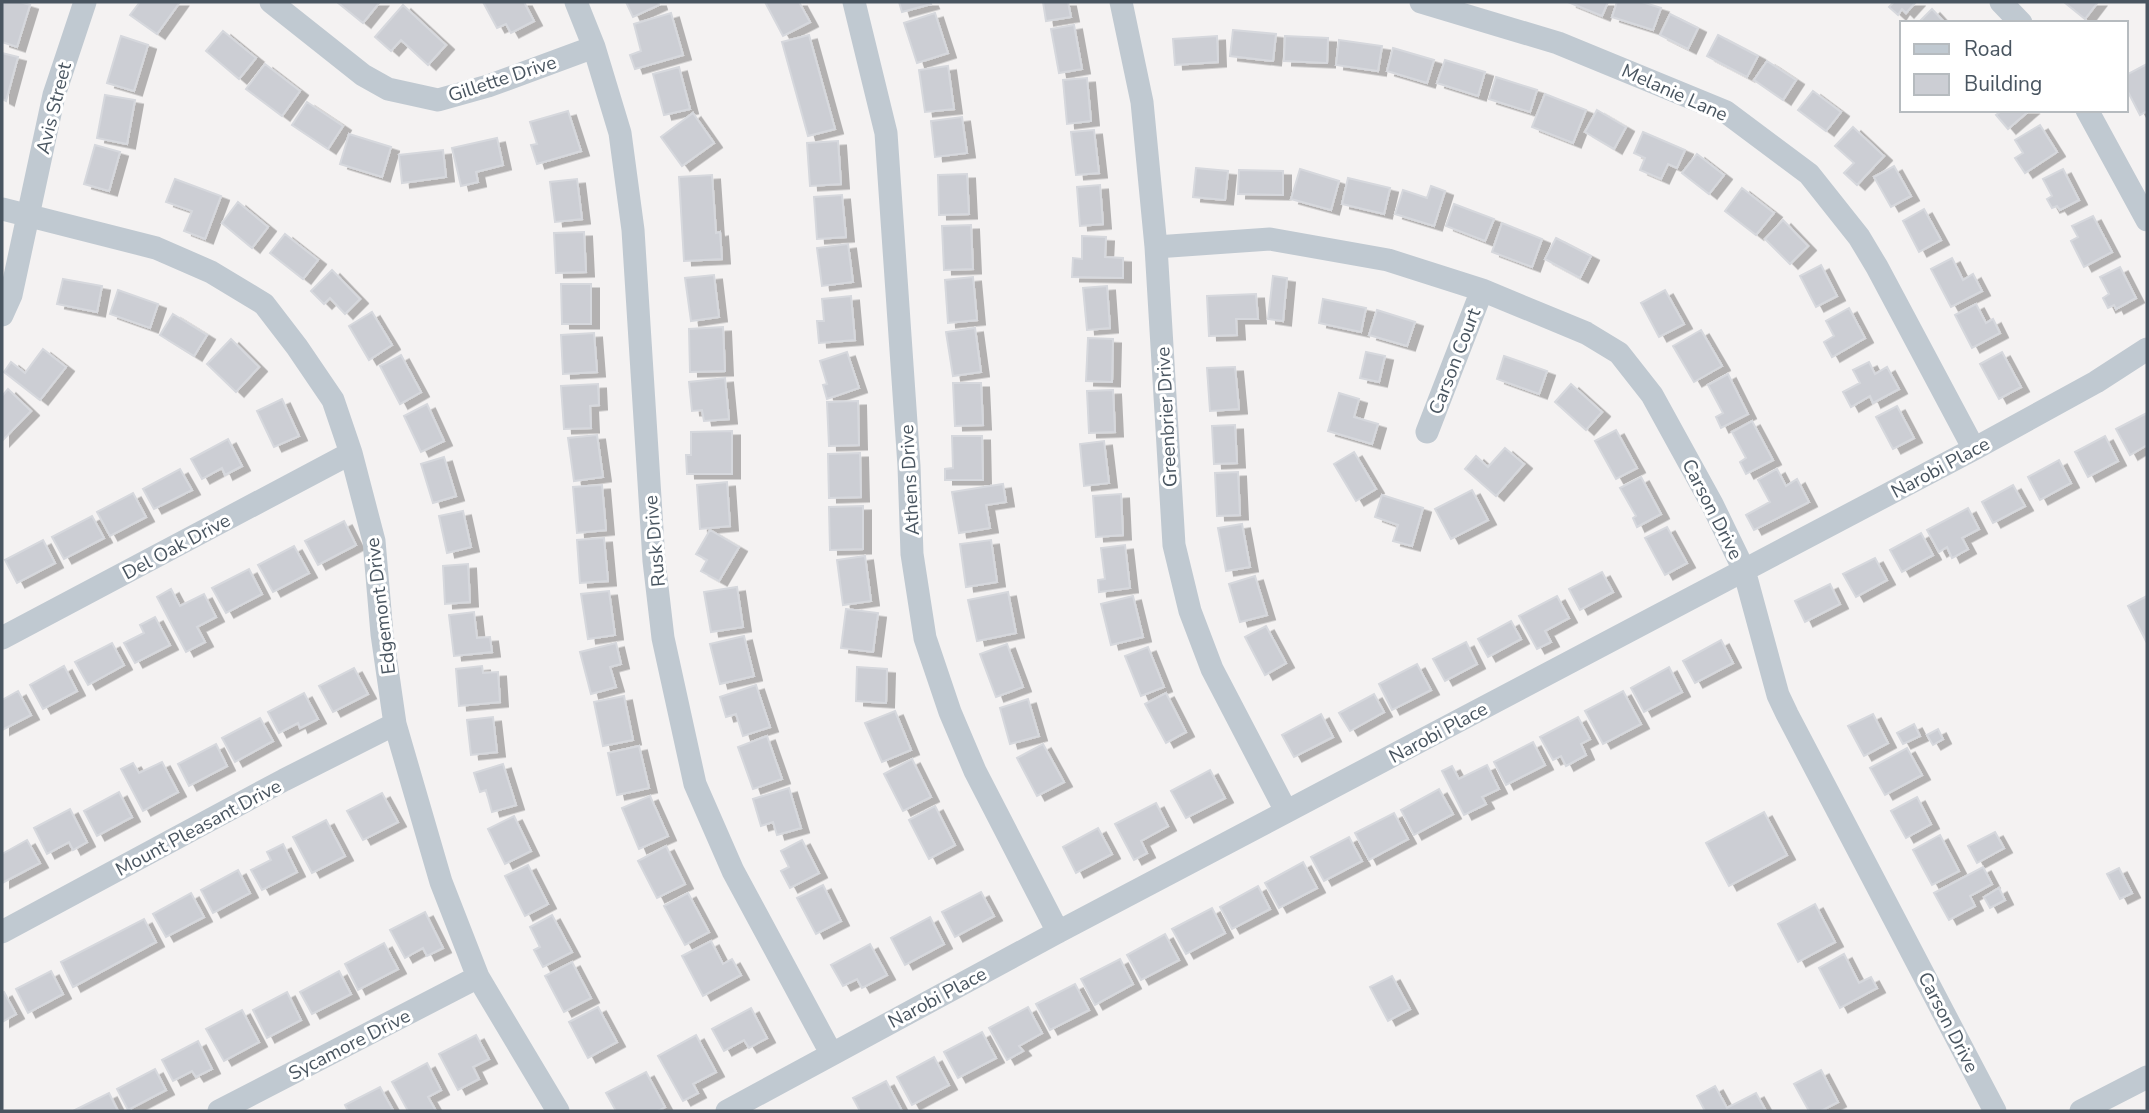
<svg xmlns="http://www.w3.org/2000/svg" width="2149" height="1113" font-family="'Nunito Sans',sans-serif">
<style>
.building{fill:#ccced4;stroke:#d6d8dd;stroke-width:2;filter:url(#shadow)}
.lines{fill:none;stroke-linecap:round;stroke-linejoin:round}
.minor{stroke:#c0c9d1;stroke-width:23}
.labels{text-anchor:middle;stroke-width:6;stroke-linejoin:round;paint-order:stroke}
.street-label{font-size:19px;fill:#495560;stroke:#fff}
</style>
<defs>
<filter id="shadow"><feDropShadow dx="8" dy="4.5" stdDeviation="0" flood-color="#0004"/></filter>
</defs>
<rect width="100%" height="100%" fill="#f4f2f2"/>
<path class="building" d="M2 2H20L30 5 17 47 2 42Z
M140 2H180L157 34 130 15Z
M337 2H380L363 23Z
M483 2H524L534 21 511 33 506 24 497 28Z
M626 2H658L659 5 633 17Z
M765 2H799L810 22 783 36Z
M899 2H930L931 4 902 12Z
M1043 2H1068L1071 17 1046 21Z
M1568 2H1608L1602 16Z
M1617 2H1642L1661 8 1653 30 1612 17Z
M1894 2H1916L1906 13 1902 9 1898 15 1889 7Z
M2064 2H2098L2085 19Z
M403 5 446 45 428 65 401 40 391 51 375 37Z
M1932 9 1945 23H1918Z
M671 13 683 55 635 69 630 55 641 51 634 24Z
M935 13 948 53 917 63 904 23Z
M1670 14 1698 28 1688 49 1660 35Z
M1074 25 1082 69 1059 73 1051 29Z
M1233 30 1276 34 1273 61 1230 56Z
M223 31 256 58 239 79 206 51Z
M809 35 835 129 808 136 782 42Z
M1718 35 1758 56 1747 77 1707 56Z
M121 36 148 45 134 91 107 83Z
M1217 36 1218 62 1175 65 1173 39Z
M1285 36 1328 38 1327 63 1284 61Z
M1339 40 1382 46 1378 71 1336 65Z
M1393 48 1434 60 1427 83 1387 71Z
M2 53 18 57 6 101 2 99Z
M1445 60 1485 72 1478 96 1437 83Z
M1767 61 1796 80 1783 100 1754 80Z
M265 64 300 91 282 116 246 89Z
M2147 64V111L2140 115 2126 88V75Z
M948 66 954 109 925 112 919 70Z
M679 67 690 109 664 115 653 74Z
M1496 77 1537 90 1530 112 1489 99Z
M1087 78 1091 121 1067 124 1063 80Z
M1813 91 1841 112 1826 131 1798 110Z
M1545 94 1586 110 1573 143 1532 127Z
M105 95 135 100 127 144 97 138Z
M307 102 343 126 328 149 292 125Z
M1597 110 1626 127 1614 149 1585 132Z
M1999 110H2030L2008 129 1996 115 2000 112Z
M568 111 581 151 537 164 531 145 537 144 530 122Z
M693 113 714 143 682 166 661 137Z
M962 117 967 153 935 157 931 121Z
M2040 125 2057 152 2025 173 2015 158 2023 153 2015 140Z
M1853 127 1884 156 1857 185 1844 173 1854 163 1835 146Z
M1094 130 1099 173 1076 175 1071 132Z
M1643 132 1685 150 1677 168 1668 164 1661 179 1640 170 1645 158 1634 153Z
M349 134 391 147 382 177 340 164Z
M497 138 503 165 476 172 478 182 461 186 452 148Z
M838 141 841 184 810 186 807 143Z
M95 145 120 152 109 191 84 184Z
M443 150 446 177 402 183 399 155Z
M1697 154 1724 175 1709 194 1682 173Z
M1894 166 1911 196 1891 207 1874 177Z
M1196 168 1228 171 1225 200 1193 197Z
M1300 169 1339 181 1331 210 1291 199Z
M2063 169 2079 200 2060 210 2057 206 2052 208 2047 199 2052 196 2043 179Z
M1239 170 1283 171V195L1238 194Z
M967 174 969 214 939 215 938 175Z
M712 175 716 233 720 232 722 259 684 261 679 177Z
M1348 178 1390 188 1384 214 1342 204Z
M175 179 221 196 205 239 184 231 192 211 166 202Z
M577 179 582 219 555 222 550 182Z
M1100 185 1103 224 1080 226 1077 187Z
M1431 186 1445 191 1434 226 1395 214 1403 190 1427 198Z
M1742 188 1774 213 1756 235 1725 211Z
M842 195 846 237 817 239 814 197Z
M238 202 268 227 252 248 222 223Z
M1454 204 1494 219 1485 241 1446 226Z
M1924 209 1941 240 1919 252 1903 221Z
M2093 216 2112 252 2084 267 2071 241 2078 237 2072 226Z
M1783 220 1808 246 1790 264 1765 239Z
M1502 223 1542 239 1532 267 1492 252Z
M971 225 973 269 944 270 942 226Z
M584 232 586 272 556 273 554 233Z
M285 234 318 260 303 279 270 253Z
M1082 236 1106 237 1105 257 1123 258V278L1072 277 1073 258 1082 259Z
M1556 238 1591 256 1580 278 1545 259Z
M848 244 853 282 822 286 817 248Z
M1952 258 1963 280 1973 274 1982 291 1951 307 1931 269Z
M1821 265 1837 296 1816 307 1800 276Z
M2120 267 2136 298 2116 309 2114 305 2108 308 2103 298 2109 294 2100 277Z
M332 270 360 299 345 314 330 298 324 304 311 291Z
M714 275 719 317 691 321 685 278Z
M1273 276 1287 278 1283 321 1268 319Z
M973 277 977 320 948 323 945 280Z
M63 279 102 286 97 312 57 304Z
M561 284H591V324H562Z
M1107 286 1110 328 1087 330 1083 288Z
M118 290 158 304 150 328 110 314Z
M1665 290 1684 324 1659 337 1641 303Z
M1256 294 1258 319H1236L1237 335 1209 336 1207 296Z
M851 296 855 340 819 343 817 321H824L822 299Z
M1323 299 1366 308 1361 332 1319 323Z
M1976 304 1986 323 1993 319 2000 333 1972 348 1955 315Z
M1849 308 1865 338 1832 357 1824 342 1834 336 1826 321Z
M1377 310 1415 322 1407 346 1369 335Z
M372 312 392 345 369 360 349 326Z
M173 314 207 335 194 356 160 335Z
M723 327 725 371 690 372 689 329Z
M975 328 981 372 953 376 946 332Z
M1701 330 1722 366 1694 382 1673 346Z
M594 333 597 372 563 374 561 335Z
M1088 338 1113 339 1112 382 1086 381Z
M231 339 259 367 236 392 207 364Z
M43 349 66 367 40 400 4 372 11 362 25 373Z
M847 352 859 388 827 399 823 385 827 384 820 361Z
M1366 352 1385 356 1379 382 1360 378Z
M2002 352 2021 387 1999 399 1980 364Z
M401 355 421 392 400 404 380 366Z
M1504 356 1547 371 1539 394 1497 379Z
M1869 362 1875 374 1887 367 1899 389 1873 403 1870 396 1851 407 1843 392 1860 383 1853 370Z
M1235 367 1239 409 1210 411 1207 368Z
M1728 374 1748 414 1721 428 1716 417 1723 413 1708 385Z
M725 378 729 419 704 421 702 410 692 411 689 382Z
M953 383H981L983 425 955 426Z
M598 384 599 405 590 406 591 428 564 429 561 386Z
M1571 384 1602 412 1586 430 1555 402Z
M8 389 31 411 2 441V396Z
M1113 390 1115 432 1089 433 1087 391Z
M1339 393 1359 399 1354 417 1378 424 1372 444 1328 431Z
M282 399 299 436 274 447 257 411Z
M858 401 859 445 829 446 827 402Z
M427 404 444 441 421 452 404 416Z
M1897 406 1914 438 1893 449 1876 417Z
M2147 413V445L2130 455 2116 429Z
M1752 421 1773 460 1746 474 1740 462 1746 458 1732 432Z
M1235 425 1237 463 1214 464 1212 426Z
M1616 430 1637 468 1616 479 1595 441Z
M732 431V474H687L686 455H691V432Z
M597 435 603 477 574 481 568 438Z
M952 436H982L983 480H945V469L953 468Z
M2105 436 2118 461 2088 477 2075 452Z
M228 439 242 466 225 475 222 468 202 479 191 459Z
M1104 441 1109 483 1084 486 1080 444Z
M1505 448 1524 464 1496 496 1465 469 1476 456 1488 467Z
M1354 452 1376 489 1356 501 1334 464Z
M860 453 861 497 829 498 828 454Z
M444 457 456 496 433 503 421 464Z
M2059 460 2071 483 2040 500 2028 477Z
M180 469 192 490 154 509 143 489Z
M1777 469 1786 486 1797 479 1809 502 1754 530 1746 515 1770 502 1758 480Z
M1238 472 1240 515 1217 516 1215 473Z
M1641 477 1661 514 1637 527 1633 518 1636 516 1620 488Z
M727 482 730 526 700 529 697 485Z
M1003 484 1006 502 986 505 990 528 959 533 952 492Z
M602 485 606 530 577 533 573 487Z
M2013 485 2025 506 1993 523 1982 502Z
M1472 490 1488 520 1451 539 1435 509Z
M133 493 146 517 110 536 97 512Z
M1121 494 1123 535 1096 537 1093 496Z
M1382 495 1423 508 1412 546 1393 541 1398 525 1375 517Z
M863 506V549L830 550 829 507Z
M1968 508 1979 529 1962 538 1968 549 1952 558 1947 547 1939 552 1927 530Z
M463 511 471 547 447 553 439 516Z
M92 516 104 538 64 559 52 537Z
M344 521 356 545 318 565 305 541Z
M1242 524 1250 567 1226 571 1218 528Z
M1667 527 1687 563 1665 575 1645 538Z
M710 530 739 547 719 581 701 571 707 560 696 554Z
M1921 533 1933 555 1902 572 1890 550Z
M604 538 608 581 580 583 577 540Z
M43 540 55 563 17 583 5 560Z
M991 540 997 582 966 587 960 544Z
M1125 545 1130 588 1099 592 1098 580 1105 579 1101 548Z
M294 546 309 573 273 592 258 565Z
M865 556 871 601 843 605 837 560Z
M1875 558 1887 580 1856 597 1843 574Z
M468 564 470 602 445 604 443 566Z
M249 569 262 594 226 613 212 588Z
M1602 572 1613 592 1580 610 1569 589Z
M1255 576 1267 615 1240 622 1229 584Z
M1830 584 1840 604 1805 622 1795 601Z
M737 587 743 627 711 632 704 592Z
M171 589 180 606 204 594 216 617 197 627 205 642 186 652 157 597Z
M609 591 615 635 588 639 581 594Z
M1008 592 1016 633 977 641 968 600Z
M1133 596 1143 637 1111 645 1101 604Z
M1557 596 1569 618 1545 631 1551 642 1537 649 1519 616Z
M2147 596V643L2128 606Z
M846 609 878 613 873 652 841 648Z
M474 612 477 638 490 637 492 652 454 656 449 615Z
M155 617 170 645 135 663 124 643 144 633 140 625Z
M1511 621 1521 639 1488 657 1478 639Z
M1266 626 1286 663 1265 675 1245 637Z
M744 636 754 676 720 684 710 644Z
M1721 640 1733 663 1695 683 1683 661Z
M1466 642 1477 664 1445 681 1433 659Z
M112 643 124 665 88 685 75 662Z
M616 643 621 664 610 667 616 687 591 694 580 652Z
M1007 644 1023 687 996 697 980 654Z
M1148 647 1164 687 1141 696 1125 656Z
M1417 664 1431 690 1392 710 1379 684Z
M64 666 77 691 43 709 30 685Z
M482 666 483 673 498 672 500 702 459 706 456 669Z
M857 667 887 669 886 703 856 701Z
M1669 667 1682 692 1644 712 1631 688Z
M354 668 368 694 333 712 319 686Z
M756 685 770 727 743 736 736 714 726 717 720 697Z
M18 691 31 715 2 730V700Z
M1623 691 1641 724 1603 744 1585 711Z
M304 693 318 719 300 728 298 723 279 733 268 712Z
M1166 693 1186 732 1166 743 1145 704Z
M1374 694 1384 712 1350 731 1339 713Z
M624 696 633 740 603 746 594 702Z
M1028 699 1039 736 1010 744 1000 708Z
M895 711 911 750 882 762 865 723Z
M1321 714 1333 737 1294 757 1282 735Z
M1873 714 1888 743 1864 756 1848 726Z
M493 717 497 752 471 755 467 720Z
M1578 717 1590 739 1581 744 1586 755 1566 766 1561 756 1553 760 1540 737Z
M260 718 273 741 235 762 222 738Z
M1914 724 1920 736 1903 744 1897 733Z
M1938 729 1943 739 1933 745 1927 735Z
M767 736 782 779 753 789 738 747Z
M1533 742 1545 765 1506 785 1494 762Z
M216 744 227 766 189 786 178 764Z
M1043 744 1064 782 1037 796 1017 758Z
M639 746 649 788 617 795 608 753Z
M1907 748 1922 775 1885 795 1870 768Z
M912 759 931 797 903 811 884 774Z
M162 762 178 792 143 811 121 769 133 763 139 773Z
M503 764 516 805 492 812 486 790 480 792 474 773Z
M1487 765 1499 789 1482 797 1486 804 1464 815 1442 771 1452 766 1459 779Z
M1210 770 1225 798 1186 818 1171 791Z
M789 788 801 828 777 835 773 822 761 826 753 799Z
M1439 789 1453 814 1414 835 1401 810Z
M119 792 132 817 97 836 84 811Z
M382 793 398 822 363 840 347 811Z
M650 796 668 836 639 849 622 808Z
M1917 797 1931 824 1906 838 1891 811Z
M1156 803 1168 826 1141 841 1147 853 1134 860 1115 824Z
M935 806 955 845 929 859 909 820Z
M70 809 87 842 73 850 69 842 47 854 34 828Z
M1764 812 1787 855 1729 886 1706 843Z
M1394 813 1408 839 1369 860 1355 833Z
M514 816 531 851 505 864 488 829Z
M326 820 345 856 312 873 293 837Z
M1098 828 1112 854 1076 873 1063 847Z
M1995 832 2004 848 1977 863 1968 846Z
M1940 835 1959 871 1932 885 1913 850Z
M1349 837 1362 861 1324 881 1311 857Z
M27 840 40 863 2 883V854Z
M802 840 819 873 790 888 781 871 789 867 781 851Z
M283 844 297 872 262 890 251 870 271 860 267 852Z
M666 846 685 884 657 898 638 861Z
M1303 862 1317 888 1279 908 1265 883Z
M528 865 548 904 525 916 505 876Z
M1983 867 1992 884 1970 896 1975 906 1949 920 1934 893Z
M2119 868 2132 893 2120 899 2107 874Z
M238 870 250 893 213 913 201 890Z
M823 885 841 921 816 934 797 898Z
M1258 886 1270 909 1232 929 1220 907Z
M1999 888 2005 900 1990 908 1984 897Z
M981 892 994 916 955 937 942 912Z
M191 893 204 917 166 937 153 914Z
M688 893 709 932 685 945 664 906Z
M1815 904 1835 942 1798 962 1778 924Z
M1212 908 1225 933 1186 954 1172 929Z
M425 912 443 948 427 956 423 948 405 958 390 930Z
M552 915 572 952 543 967 534 950 540 947 530 927Z
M930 917 944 944 905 965 891 938Z
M144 919 156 942 73 987 61 962Z
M1165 934 1179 960 1141 980 1127 955Z
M711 941 723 964 732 959 741 975 703 996 682 956Z
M384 943 398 969 358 990 345 964Z
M870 944 887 975 862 988 857 979 843 986 831 965Z
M1844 954 1859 983 1871 977 1877 988 1840 1008 1819 968Z
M1120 959 1133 984 1095 1005 1081 979Z
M572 962 591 998 564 1012 545 976Z
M51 971 63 994 28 1013 16 989Z
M339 971 351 994 312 1014 300 992Z
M1392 976 1410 1009 1388 1021 1370 987Z
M1075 984 1089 1010 1050 1030 1036 1004Z
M4 992 16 1014 2 1022V993Z
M287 992 301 1020 267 1038 253 1010Z
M598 1007 617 1042 588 1058 569 1022Z
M1028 1007 1042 1033 1019 1046 1023 1051 1007 1060 989 1028Z
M751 1008 767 1038 749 1048 744 1040 724 1051 712 1029Z
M242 1010 259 1042 224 1061 206 1029Z
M982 1032 996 1058 958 1078 944 1052Z
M476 1035 489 1059 473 1067 479 1079 458 1090 439 1054Z
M696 1035 716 1072 693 1084 698 1093 683 1101 658 1056Z
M198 1041 212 1069 196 1077 192 1071 173 1081 162 1060Z
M934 1057 949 1085 912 1105 897 1077Z
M427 1063 441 1090 428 1097 436 1111H408L392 1082Z
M155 1069 166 1090 128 1110 117 1089Z
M1821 1070 1838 1102 1821 1111H1809L1794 1084Z
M646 1072 665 1107 658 1111H616L606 1093Z
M886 1081 902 1111H860L853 1098Z
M1715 1086 1727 1108 1756 1093 1766 1111H1705L1697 1096Z
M380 1087 393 1110 348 1111 345 1105Z
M109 1093 118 1111H73Z"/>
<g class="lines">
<path class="minor" d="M271 2 363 75 388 89 438 100 488 86 594 47
M576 2 594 47 620 133 633 230 654 561 663 638 695 784 733 871 831 1053
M854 2 886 133 909 466 912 554 925 638 950 712 975 771 1058 932
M1121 2 1142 102 1156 247 1174 545 1190 611 1212 669 1286 811
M1421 2 1558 43 1726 112 1809 174 1859 237 1877 267 1974 449
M2001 2 2021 23
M2087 110 2147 220
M2 209 156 248 211 272 264 304 297 347 333 400 351 453 374 541 382 634 395 724 441 882 478 977 558 1111
M1156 247 1270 239 1388 260 1482 290 1586 333 1619 353 1652 395 1712 504 1744 570 1778 695 1787 714 1995 1111
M2 315 11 295 54 95 85 2
M1427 432 1482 290
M2 638 351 453
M2 932 284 780 395 724
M219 1111 478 977
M727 1111 1058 932 1974 449 2096 382 2147 349
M2081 1111 2147 1077"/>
</g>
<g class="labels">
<g class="street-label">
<text transform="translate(502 78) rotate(-18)" y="7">Gillette Drive</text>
<text transform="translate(1675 92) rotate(24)" y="7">Melanie Lane</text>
<text transform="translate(53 108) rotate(-76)" y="7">Avis Street</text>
<text transform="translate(1454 361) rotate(-69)" y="7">Carson Court</text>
<text transform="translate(1166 417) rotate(-93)" y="7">Greenbrier Drive</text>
<text transform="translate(1940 467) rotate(-28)" y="7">Narobi Place</text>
<text transform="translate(909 480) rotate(-93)" y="7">Athens Drive</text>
<text transform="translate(1713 509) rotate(63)" y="7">Carson Drive</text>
<text transform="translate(654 541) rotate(-95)" y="7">Rusk Drive</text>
<text transform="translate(176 546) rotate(-28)" y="7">Del Oak Drive</text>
<text transform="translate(380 606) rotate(-97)" y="7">Edgemont Drive</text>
<text transform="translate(1438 732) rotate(-28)" y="7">Narobi Place</text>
<text transform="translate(198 827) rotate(-28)" y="7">Mount Pleasant Drive</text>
<text transform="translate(937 997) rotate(-28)" y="7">Narobi Place</text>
<text transform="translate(1949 1022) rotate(63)" y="7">Carson Drive</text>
<text transform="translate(349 1044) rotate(-27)" y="7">Sycamore Drive</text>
</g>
</g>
<rect width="2149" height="1113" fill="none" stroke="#495560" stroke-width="7"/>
<rect x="1900" y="21" width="228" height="91" fill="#ffffff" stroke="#b6bbbf" stroke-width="2"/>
<rect x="1914" y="44" width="35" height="10" fill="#c0c9d1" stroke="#b6bbbf" stroke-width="2"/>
<text x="1964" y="56" font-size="21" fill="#495560">Road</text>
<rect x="1914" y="74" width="35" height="21" fill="#ccced4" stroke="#b6bbbf" stroke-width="2"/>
<text x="1964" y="91" font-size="21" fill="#495560">Building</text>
</svg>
